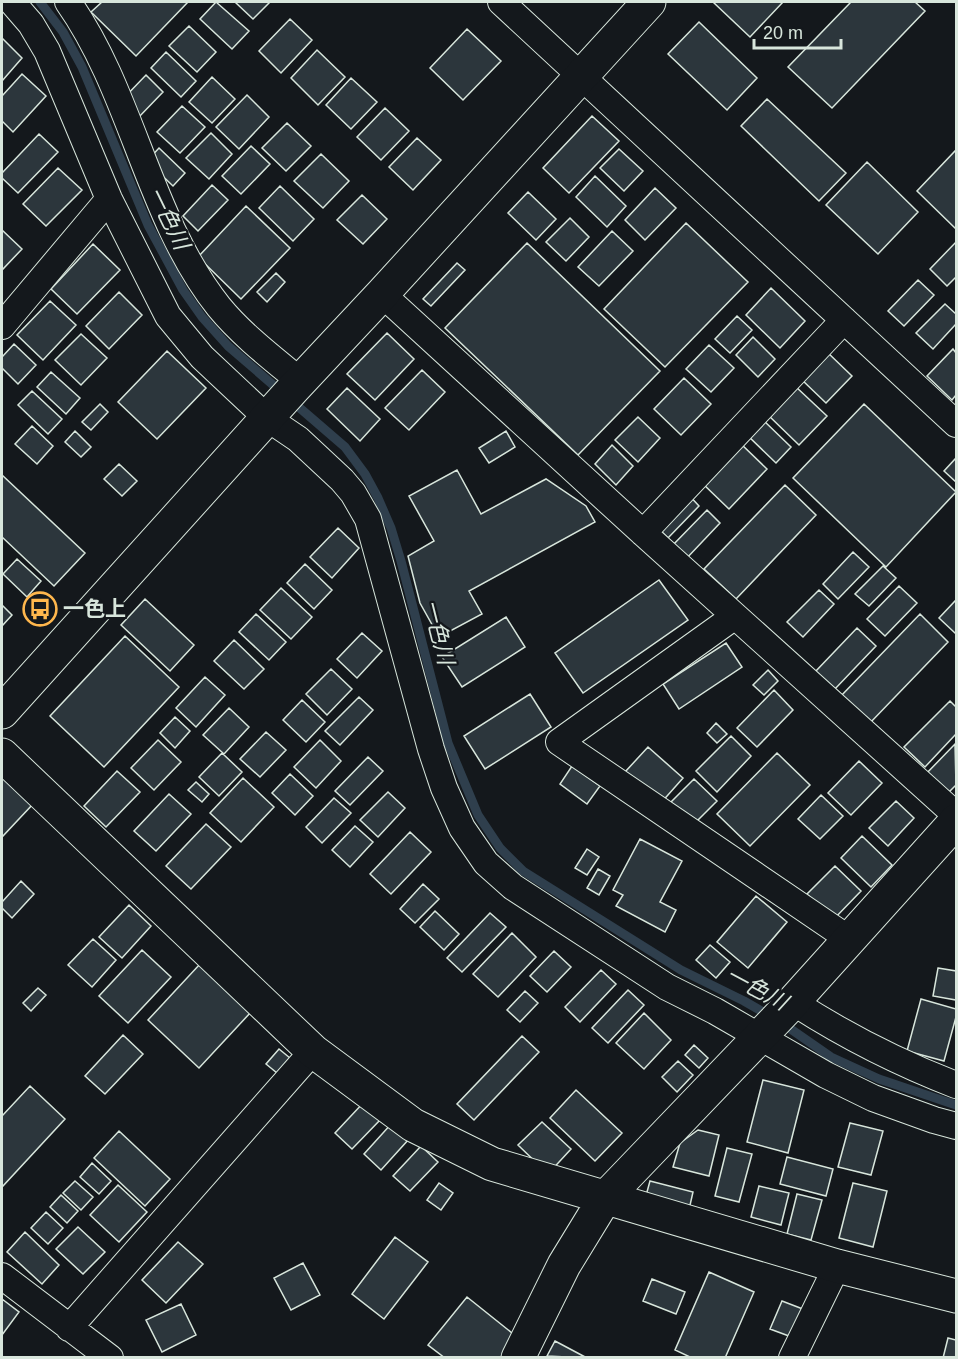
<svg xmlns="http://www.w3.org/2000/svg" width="958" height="1359" font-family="Helvetica,'Noto Sans JP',sans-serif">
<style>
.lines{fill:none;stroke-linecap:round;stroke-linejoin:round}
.stream{stroke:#2f3f4d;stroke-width:9}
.building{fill:#2c363c;stroke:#d8e6dc;stroke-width:1.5}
.minor-casing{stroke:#d8e6dc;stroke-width:28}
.tertiary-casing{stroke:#d8e6dc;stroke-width:35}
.minor{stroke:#14181c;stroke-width:26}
.tertiary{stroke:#14181c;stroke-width:33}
.labels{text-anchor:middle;stroke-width:4.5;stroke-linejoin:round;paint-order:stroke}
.poi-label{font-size:21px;font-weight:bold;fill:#d8e6dc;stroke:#14181c;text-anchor:start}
.water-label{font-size:22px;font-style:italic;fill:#d8e6dc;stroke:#14181c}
</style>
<rect width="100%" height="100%" fill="#14181c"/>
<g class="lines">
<path class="stream" d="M40 2 63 32 82 67 148 225 183 290 202 317 228 346 345 447 365 474 378 498 391 528 401 561 448 743 478 815 500 848 523 871 681 970 744 1001 770 1016
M782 1023 831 1057 879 1079 956 1105"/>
</g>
<path class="building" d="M102 2H188L136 56 91 12Z
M216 2 249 31 232 49 200 19Z
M235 2H270L253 19Z
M713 2H783L750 37Z
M851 2H915L925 11 832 108 788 67Z
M290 19 312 40 281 73 259 51Z
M699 22 757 78 727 110 668 54Z
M189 26 216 52 197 72 169 46Z
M467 29 501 61 463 100 430 68Z
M2 38 22 58 2 81Z
M317 50 345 77 318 105 291 78Z
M166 52 196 81 181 97 151 68Z
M22 74 46 96 13 132 2 121V96Z
M146 75 163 92 138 118 121 101Z
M212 77 235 99 212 123 189 102Z
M351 78 377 102 351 129 326 105Z
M247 95 269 117 239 149 216 127Z
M767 99 846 173 819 201 741 126Z
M182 106 205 127 180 153 157 132Z
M385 108 409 131 381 160 357 137Z
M592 116 619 141 569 193 543 168Z
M287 123 311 146 286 171 262 148Z
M211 133 232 154 209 179 186 158Z
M39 134 58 152 18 193 2 178V173Z
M417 138 441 160 413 190 389 167Z
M251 146 270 164 241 194 222 176Z
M159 148 185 173 173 186 147 161Z
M619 149 643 171 624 191 600 168Z
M956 150V229L917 191Z
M321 154 349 181 323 208 294 181Z
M867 162 918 212 878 254 826 205Z
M58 168 82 190 46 226 23 204Z
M595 176 626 206 607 227 576 197Z
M212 185 228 200 198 231 183 216Z
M280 186 314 219 293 241 259 208Z
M655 188 676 208 645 240 625 220Z
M528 192 556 219 536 240 508 213Z
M362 195 387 219 363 244 337 220Z
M246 206 290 248 241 299 198 257Z
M570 218 589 237 566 261 546 242Z
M686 223 748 282 665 367 604 309Z
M2 230 22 249 2 270Z
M612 231 633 251 599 286 578 267Z
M956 242V277L947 286 930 269Z
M527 243 660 371 578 455 445 328Z
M93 244 120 270 77 314 51 289Z
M457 263 465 270 431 306 423 299Z
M276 273 285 282 267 302 257 292Z
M918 280 934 295 904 326 888 311Z
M771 288 805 321 780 348 746 315Z
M119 292 142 315 109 349 86 326Z
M50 301 76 325 43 360 17 335Z
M945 304 956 314V324L933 349 916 333Z
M737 316 752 330 730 353 715 339Z
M387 333 414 359 375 400 347 374Z
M81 334 107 358 81 385 55 360Z
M753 337 775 359 758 377 736 355Z
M14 344 36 365 18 384 2 368V357Z
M709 345 734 368 711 392 686 369Z
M953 349 956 353V395L952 400 927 376Z
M167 351 206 388 157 439 118 402Z
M826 351 852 376 826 403 801 379Z
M422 370 445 392 409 430 385 408Z
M51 372 80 398 66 414 37 387Z
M684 378 711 404 681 435 654 409Z
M795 386 827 416 799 445 767 414Z
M347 388 380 419 360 441 327 409Z
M32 391 62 419 48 434 18 405Z
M100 404 108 412 91 430 82 422Z
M864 404 956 492 886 567 793 478Z
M638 417 660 438 638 462 615 440Z
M761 418 791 447 776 463 746 434Z
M32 426 53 446 37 464 15 444Z
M75 431 91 447 81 457 65 442Z
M506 431 515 447 489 463 479 448Z
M739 442 767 469 729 509 701 482Z
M612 445 633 466 616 485 595 464Z
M956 458V482L944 471Z
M119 464 137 481 122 496 104 479Z
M457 470 481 514 546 479 586 506 595 522 469 591 482 614 439 637 420 603 408 556 434 541 409 496Z
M2 475 85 553 54 586 2 537Z
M785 485 816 515 736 599 704 569Z
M687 493 699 506 668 538 655 525Z
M707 510 720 523 685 560 671 547Z
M338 528 359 548 332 578 310 557Z
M853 552 869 567 838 599 823 584Z
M17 559 41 581 27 597 3 574Z
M305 564 332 590 314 609 287 583Z
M883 566 896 578 869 606 855 594Z
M659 580 688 620 583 693 555 653Z
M899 586 917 603 885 636 867 619Z
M281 588 312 617 291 639 260 610Z
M819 590 834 604 803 637 787 622Z
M145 599 194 645 170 671 121 625Z
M956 600V632L955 633 939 618Z
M2 605 12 615 2 626Z
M256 614 286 642 269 660 239 632Z
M920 614 948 642 869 724 840 697Z
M506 617 525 647 462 687 442 657Z
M857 628 876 646 834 690 815 672Z
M362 633 382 651 357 678 337 659Z
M125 636 179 687 104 767 50 716Z
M234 640 264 669 244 689 214 661Z
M726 643 742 667 679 709 663 684Z
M331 669 352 689 327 715 306 694Z
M768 670 778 681 764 695 753 685Z
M205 677 225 695 196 727 176 708Z
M774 690 793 710 757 747 737 728Z
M530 694 551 727 485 769 464 736Z
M359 697 373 710 340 745 325 731Z
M302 700 325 722 306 742 283 720Z
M950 701 956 707V734L925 767 904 747Z
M229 708 249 727 224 754 203 735Z
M175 717 190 731 175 748 160 733Z
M716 723 727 734 717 743 707 733Z
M266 732 286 750 260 777 240 759Z
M731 736 751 756 717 792 696 771Z
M158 740 181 762 154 790 131 768Z
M320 740 341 761 316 788 294 767Z
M955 744 956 785 945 796 924 776Z
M648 747 683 778 660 804 625 772Z
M222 753 242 772 219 796 199 777Z
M777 753 810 785 750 846 717 814Z
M368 757 383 771 350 805 335 791Z
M859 761 882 783 851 815 828 793Z
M572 766 600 786 587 804 560 784Z
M117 771 140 792 106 827 84 806Z
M290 774 313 796 295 815 272 793Z
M2 776 33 804 2 837Z
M243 778 274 807 241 842 210 813Z
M694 779 717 801 692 826 669 804Z
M196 782 209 794 202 802 188 790Z
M388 792 405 808 378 837 360 820Z
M169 794 191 814 156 851 134 831Z
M821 795 843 816 820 839 798 819Z
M334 798 351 813 322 843 306 827Z
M896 801 914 818 888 846 869 828Z
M206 824 231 847 191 889 166 866Z
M355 826 373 842 350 867 332 850Z
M410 832 431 852 391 894 370 874Z
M862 836 892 865 871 887 841 858Z
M640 839 682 861 660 902 676 910 665 932 616 906 623 895 613 890Z
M587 849 599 857 587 875 575 868Z
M835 866 861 891 833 920 807 894Z
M598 869 610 876 599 895 587 888Z
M21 881 34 894 12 918 2 908V902Z
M423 884 439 899 415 923 400 909Z
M756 896 787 922 748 968 717 942Z
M129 905 151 926 122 958 99 937Z
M435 911 459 934 444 950 420 927Z
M490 913 506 927 462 972 447 958Z
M512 933 536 957 498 997 473 974Z
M93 939 116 960 92 987 68 965Z
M710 945 730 962 716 978 696 960Z
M142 950 171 977 128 1023 99 996Z
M554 951 571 967 547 992 530 976Z
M200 964 251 1012 199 1068 148 1020Z
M938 968 956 971V1000L933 996Z
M601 970 616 984 580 1022 565 1007Z
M38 988 46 995 31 1011 23 1003Z
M628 990 644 1005 608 1043 592 1028Z
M525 991 538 1003 520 1022 507 1010Z
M921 999 956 1009V1017L944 1061 907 1051Z
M644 1013 671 1040 644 1069 616 1043Z
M123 1035 143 1054 105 1094 85 1076Z
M522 1036 539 1052 474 1120 457 1104Z
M694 1045 708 1058 699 1068 685 1055Z
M279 1049 290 1058 277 1073 266 1064Z
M678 1061 693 1075 677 1092 662 1077Z
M763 1080 804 1090 788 1153 747 1142Z
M30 1086 65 1119 2 1187V1116Z
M576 1090 622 1133 595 1161 550 1118Z
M364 1102 381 1119 352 1149 335 1133Z
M542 1122 571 1149 548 1174 518 1145Z
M392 1123 409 1139 381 1170 364 1154Z
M850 1123 883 1131 871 1175 838 1167Z
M698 1130 719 1135 709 1176 673 1167 680 1143Z
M119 1131 170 1179 145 1206 94 1158Z
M421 1146 438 1162 410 1191 393 1176Z
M727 1148 752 1154 739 1202 715 1196Z
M787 1157 833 1169 826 1196 780 1184Z
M92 1163 111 1181 99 1194 80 1177Z
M75 1181 93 1197 81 1210 63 1193Z
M650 1181 693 1192 688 1214 644 1203Z
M439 1183 453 1193 441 1210 427 1200Z
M853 1183 887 1191 873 1247 839 1238Z
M118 1185 147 1212 119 1242 90 1215Z
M759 1186 789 1193 781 1225 751 1217Z
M797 1194 822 1200 811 1240 787 1234Z
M61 1195 78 1211 67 1223 50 1207Z
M46 1212 63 1228 48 1244 31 1228Z
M78 1227 105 1252 83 1274 56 1249Z
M25 1232 59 1265 42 1284 7 1252Z
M395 1237 428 1262 384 1319 352 1294Z
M178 1242 203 1264 166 1303 142 1280Z
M303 1263 320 1295 291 1310 274 1278Z
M709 1272 754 1292 725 1358H692L675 1350Z
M652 1279 685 1292 676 1314 643 1301Z
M467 1297 517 1337 500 1358H445L428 1345Z
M2 1299 19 1312 2 1335Z
M782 1301 808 1311 797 1339 770 1329Z
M181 1304 196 1335 162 1352 146 1320Z
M948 1338 956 1340V1358H943Z
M555 1341 587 1358 547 1356Z"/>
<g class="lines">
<defs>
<path id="minor" d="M12 2 31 24 47 51 109 199 168 316 202 357 267 418 298 439 342 480 353 493 368 519 431 749 444 788 462 828 486 863 513 887 667 987 715 1011 826 1075 873 1098 934 1120 956 1126
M68 2C133 94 148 218 219 307 242 335 272 358 300 381
M501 2 956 424
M382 294 643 533 956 815
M2 326 109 199
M643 533 844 320
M735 616 559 742 849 939
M793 1002C844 1035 899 1063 956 1085
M2 1276 110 1358
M69 1328 313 1051
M792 1358 837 1266"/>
<path id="tertiary" d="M2 712 294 388 382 294 649 2
M2 755 313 1051 413 1125 492 1164 837 1266 956 1296
M518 1358 564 1265 605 1198 793 1002 956 821"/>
</defs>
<use href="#minor" class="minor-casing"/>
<use href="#tertiary" class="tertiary-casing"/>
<use href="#minor" class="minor"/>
<use href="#tertiary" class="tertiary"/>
</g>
<defs>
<symbol id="bus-ring" viewBox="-11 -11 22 22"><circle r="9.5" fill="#14181c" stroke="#ffb74d" stroke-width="1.5"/><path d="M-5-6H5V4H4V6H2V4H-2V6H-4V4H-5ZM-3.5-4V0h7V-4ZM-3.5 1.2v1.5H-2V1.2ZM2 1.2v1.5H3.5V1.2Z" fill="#ffb74d"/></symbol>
</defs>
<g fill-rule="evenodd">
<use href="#bus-ring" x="21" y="590" width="38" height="38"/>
</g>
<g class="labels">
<g class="poi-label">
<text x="63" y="616">一色上</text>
</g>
<g class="water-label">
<text transform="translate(169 218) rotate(64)" y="8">一色川</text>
<text transform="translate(439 632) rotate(76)" y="8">一色川</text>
<text transform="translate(757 988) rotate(28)" y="8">一色川</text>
</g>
</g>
<rect width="958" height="1359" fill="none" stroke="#d8e6dc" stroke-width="6"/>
<path d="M754 39v9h87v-9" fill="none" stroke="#d8e6dc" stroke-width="3"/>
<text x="763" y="39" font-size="18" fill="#d8e6dc" stroke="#14181c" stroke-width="4.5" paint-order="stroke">20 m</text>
</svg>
